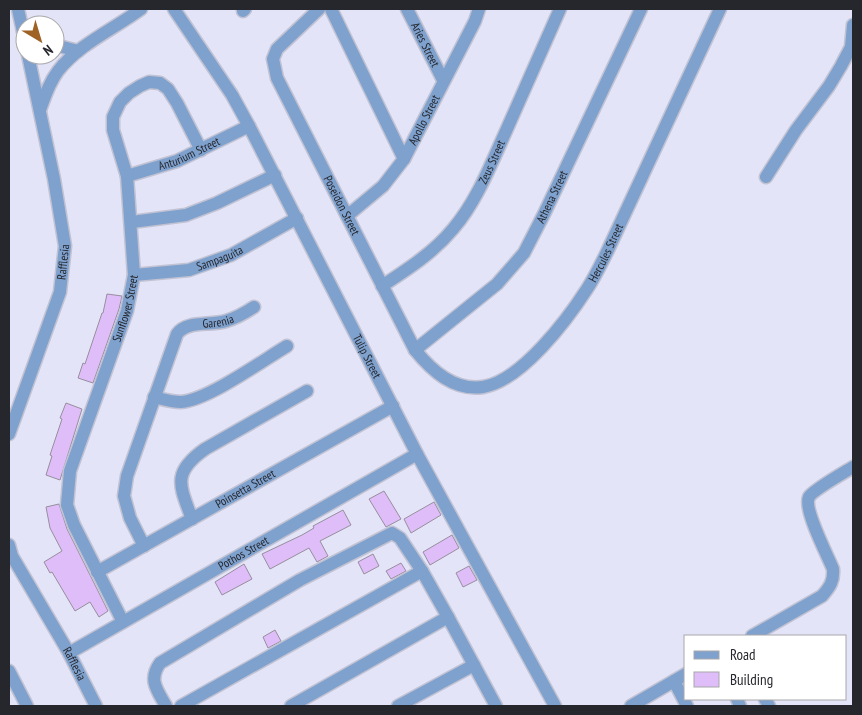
<svg xmlns="http://www.w3.org/2000/svg" width="862" height="715" font-family="'PT Sans Narrow',sans-serif">
<style>
.building{fill:#debdf8;stroke:#978e9e}
.lines{fill:none;stroke-linecap:round;stroke-linejoin:round}
.minor-casing{stroke:#c1c2d3;stroke-width:15}
.minor{stroke:#7ea1cd;stroke-width:12}
.labels{text-anchor:middle;stroke-width:5;stroke-linejoin:round;paint-order:stroke}
.street-label{font-size:12px;fill:#26262d;stroke:#fff}
</style>
<rect width="100%" height="100%" fill="#e3e4f7"/>
<path class="building" d="M107 294 122 296 119 309 93 383 78 378 83 363 85 364 102 313H103Z
M66 403 82 409 60 480 46 475 52 456 50 455 62 419 60 418Z
M384 491 401 519 386 527 369 499Z
M434 502 441 515 411 533 404 519Z
M59 504 67 529 108 611 99 617 90 602 75 611 52 572 50 573 44 562 62 551 50 528 46 507Z
M343 510 351 525 320 541 328 556 317 562 309 548 270 569 262 554 302 535 314 528 313 526Z
M452 535 459 548 430 565 423 552Z
M373 554 379 566 364 574 358 562Z
M401 563 406 571 391 579 386 571Z
M244 564 252 579 222 595 215 582Z
M469 566 477 580 463 587 456 573Z
M275 630 281 641 268 648 263 637Z"/>
<g class="lines">
<defs>
<g id="minor">
<path d="M18 9 25 41"/>
<path id="s1" d="M174 9 232 95 249 126 417 454 555 706"/>
<path id="s2" d="M319 9 277 49 273 59 277 78 415 350C432 371 454 391 483 387 521 381 567 320 587 289 595 277 601 264 607 252L720 9"/>
<path d="M331 9 404 159"/>
<path id="s3" d="M407 9 443 80"/>
<path d="M243 11 245 9"/>
<path d="M55 45 78 51"/>
<path d="M40 110C45 96 49 83 58 71 79 44 114 29 141 9"/>
<path id="s4" d="M127 176 177 161 249 126"/>
<path d="M766 177 796 130 829 86 841 66 851 47 853 25"/>
<path id="s5" d="M347 216 383 186 404 159 475 21 479 9"/>
<path d="M132 222 186 215 217 203 275 175"/>
<path id="s6" d="M134 275 189 270 231 255 297 218"/>
<path id="s7" d="M382 286C408 269 433 253 453 229 477 201 491 164 506 131 524 90 542 50 560 9"/>
<path id="s8" d="M415 350 497 284 524 253 544 214 641 9"/>
<path d="M154 397C162 399 172 402 181 402 208 400 262 361 287 346"/>
<path id="s9" d="M9 434 60 292 65 246 54 179 28 55"/>
<path d="M192 519C180 486 171 473 205 449L307 391"/>
<path id="s10" d="M9 545 12 556 69 653 96 706"/>
<path id="s11" d="M144 546 130 518 124 496 127 476 177 334C187 320 210 326 226 321 236 318 245 313 254 307"/>
<path id="s12" d="M97 572 393 406"/>
<path id="s13" d="M123 622 74 525 67 505 70 471 127 311 134 275 127 176 113 130V117L120 102 129 93 140 86 149 82 160 83 168 89 177 103 201 150"/>
<path d="M752 636 822 596C830 587 834 581 833 569 828 556 803 509 809 497 813 490 845 472 853 467"/>
<path id="s14" d="M69 653 417 454"/>
<path d="M9 671 27 706"/>
<path d="M674 681 687 706"/>
<path d="M737 699 740 706"/>
<path d="M765 699 769 706"/>
<path d="M166 706C157 690 148 680 160 663L300 580 392 533 400 538 422 571 448 617 496 706"/>
<path d="M181 706 422 571"/>
<path d="M291 706 448 617"/>
<path d="M398 706 474 665"/>
<path d="M631 706 686 674"/>
</g>
</defs>
<use href="#minor" class="minor-casing"/>
<use href="#minor" class="minor"/>
</g>
<g class="labels">
<g class="street-label">
<text dy="4" stroke="none"><textPath href="#s3" startOffset="40">Aries Street</textPath></text>
<text dy="4" stroke="none"><textPath href="#s5" startOffset="125">Apollo Street</textPath></text>
<text dy="4" stroke="none"><textPath href="#s4" startOffset="66">Anturium Street</textPath></text>
<text dy="4" stroke="none"><textPath href="#s7" startOffset="169">Zeus Street</textPath></text>
<text dy="4" stroke="none"><textPath href="#s8" startOffset="209">Athena Street</textPath></text>
<text dy="4" stroke="none"><textPath href="#s2" startOffset="231">Poseidon Street</textPath></text>
<text dy="4" stroke="none"><textPath href="#s2" startOffset="661">Hercules Street</textPath></text>
<text dy="4" stroke="none"><textPath href="#s6" startOffset="88">Sampaguita</textPath></text>
<text dy="4" stroke="none"><textPath href="#s9" startOffset="181">Rafflesia</textPath></text>
<text dy="4" stroke="none"><textPath href="#s13" startOffset="336">Sunflower Street</textPath></text>
<text dy="4" stroke="none"><textPath href="#s11" startOffset="269">Garenia</textPath></text>
<text dy="4" stroke="none"><textPath href="#s1" startOffset="398">Tulip Street</textPath></text>
<text dy="4" stroke="none"><textPath href="#s12" startOffset="170">Poinsetta Street</textPath></text>
<text dy="4" stroke="none"><textPath href="#s14" startOffset="201">Pothos Street</textPath></text>
<text dy="4" stroke="none"><textPath href="#s10" startOffset="136">Rafflesia</textPath></text>
</g>
</g>
<rect width="862" height="715" fill="none" stroke="#26262d" stroke-width="20"/>
<rect x="684" y="635" width="162" height="65" fill="#ffffff" stroke="#a8a8ab"/>
<rect x="694" y="651" width="25" height="8" fill="#7ea1cd" stroke="#a8a8ab"/>
<text x="730" y="660" font-size="15" fill="#26262d">Road</text>
<rect x="694" y="672" width="25" height="15" fill="#debdf8" stroke="#a8a8ab"/>
<text x="730" y="685" font-size="15" fill="#26262d">Building</text>
<g transform="translate(40 40) rotate(142)"><circle r="24" fill="#ffffff" stroke="#a8a8ab"/>
<path d="M0-4L9 19L0 12L-9 19Z" fill="#9e6225"/>
<text y="-8" font-size="14" font-weight="bold" text-anchor="middle" fill="#26262d">N</text>
</g>
</svg>
